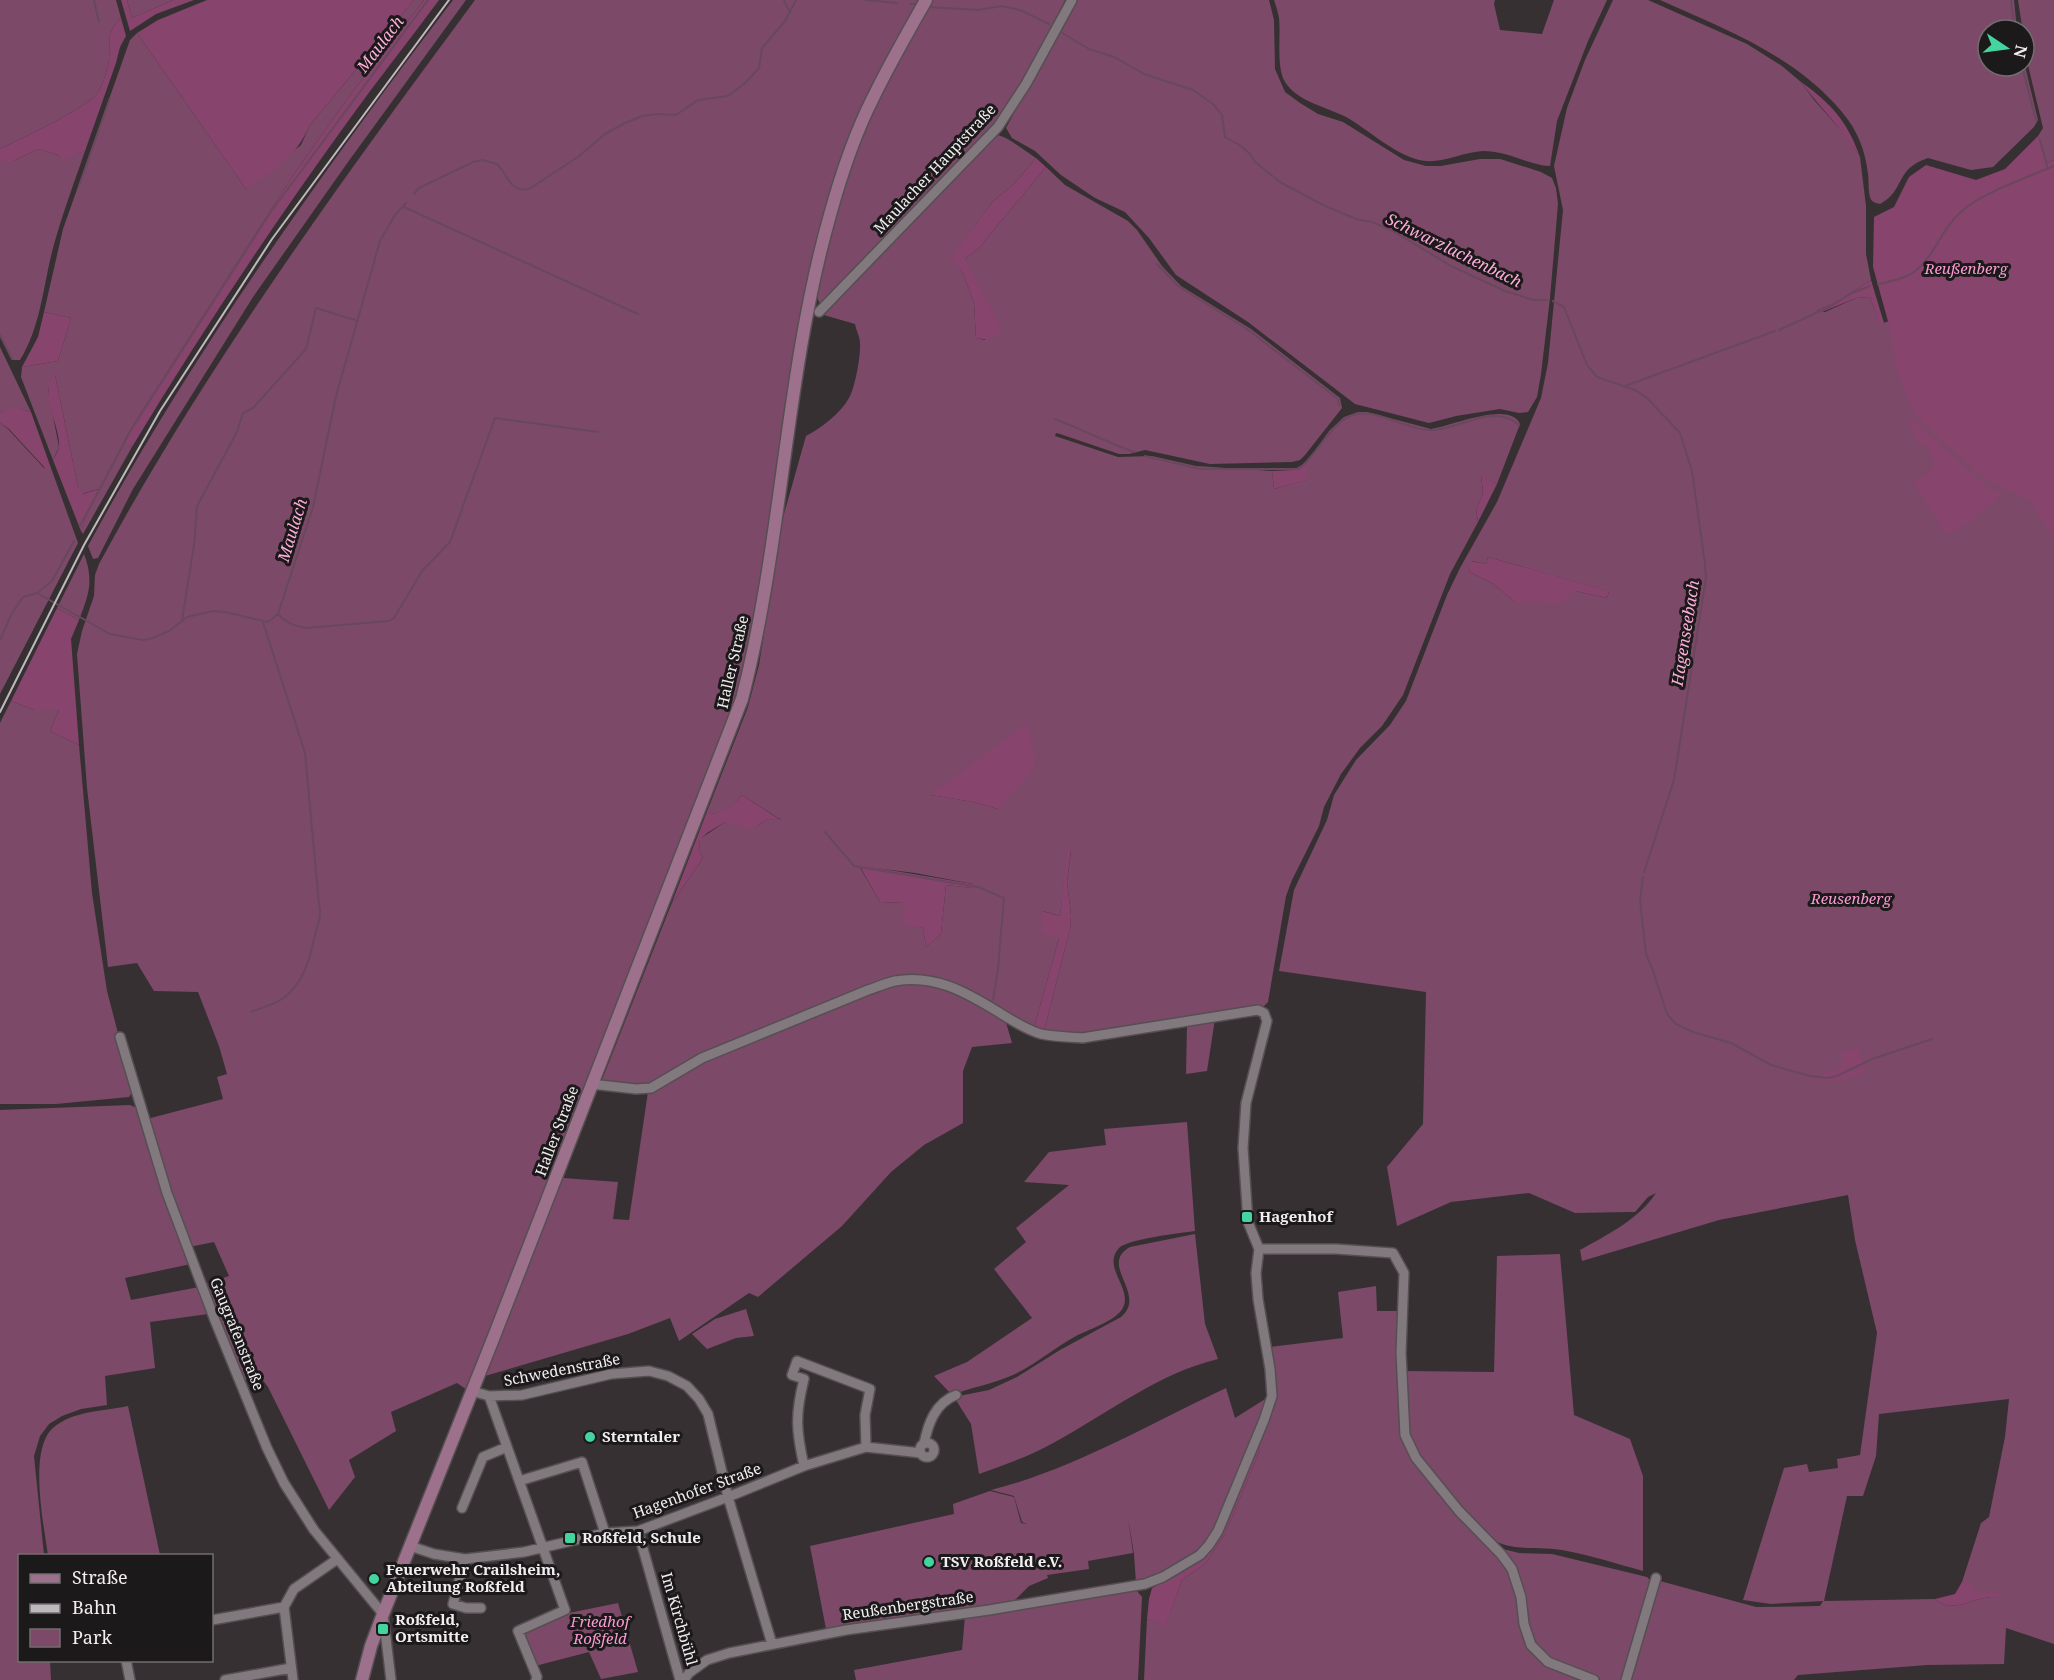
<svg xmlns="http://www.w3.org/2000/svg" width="2054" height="1680" font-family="'Noto Serif',serif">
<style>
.green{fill:#7d4968;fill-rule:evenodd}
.forest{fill:#87446d}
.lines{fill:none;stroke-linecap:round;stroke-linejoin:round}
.stream{stroke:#69485e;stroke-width:2}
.minor-casing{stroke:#554f52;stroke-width:12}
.major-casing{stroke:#554f52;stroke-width:15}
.minor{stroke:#81797e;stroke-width:9}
.major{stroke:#9d718b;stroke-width:12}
.rail{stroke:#beb9bc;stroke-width:2}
.poi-dot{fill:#44d49f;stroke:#1c191a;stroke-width:2}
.labels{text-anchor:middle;stroke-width:6;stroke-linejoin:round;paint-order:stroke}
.street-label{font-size:15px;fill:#f2edf0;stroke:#1c191a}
.park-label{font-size:15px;font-style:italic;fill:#fb9ad3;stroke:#1c191a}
.poi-label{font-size:15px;font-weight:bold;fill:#f2edf0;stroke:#1c191a;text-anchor:start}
.water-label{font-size:16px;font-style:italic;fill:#fdaddb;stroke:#1c191a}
</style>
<rect width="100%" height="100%" fill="#373033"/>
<path class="green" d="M0 0H116L121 18C106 32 110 42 109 60 108 69 103 83 99 91 90 107 20 139 0 149Z
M127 0H173L132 18Z
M414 0H424L353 91 292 177 137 419 124 441 132 447 83 534 81 531 98 489 82 494 78 487 55 375 48 390 59 447 53 460 21 377 22 367 58 361 71 318 44 312 63 229 130 40 137 33 246 189 301 145 310 125Z
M453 0H466L348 162 253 297 133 489 98 558 93 559 88 546C192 353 321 174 453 0Z
M475 0H923L871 94 806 305 753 623 739 683 730 715 467 1390 457 1383 391 1412 396 1431 349 1460 355 1477 329 1510 268 1387 259 1375 244 1380 203 1285 229 1276 214 1242 189 1247 147 1119 223 1099 217 1077 227 1074 219 1046 198 992 154 991 137 963 108 967 87 788 77 654 82 631 94 596 95 575 99 564C207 364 340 183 475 0Z
M933 0H1065C1040 50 1019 96 983 139L831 299 820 304 817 297C834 222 852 148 887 80 901 52 918 26 933 0Z
M1074 0H1269L1274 20 1275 69 1285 92 1300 103 1318 114 1343 122 1404 160 1426 166H1441L1480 159H1500L1541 172 1552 178 1556 188 1558 204 1550 298 1541 374 1537 397 1528 412 1519 413 1500 409 1456 416 1429 423 1355 404 1248 322 1176 275 1149 238 1125 212 1095 198 1061 175 1035 151 1012 138 1006 128Z
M1274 0H1495L1494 4 1500 30 1542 34 1554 0H1607L1588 41 1557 121 1550 166C1528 165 1509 151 1483 151 1462 152 1440 165 1419 160 1393 153 1371 132 1348 118 1328 107 1299 103 1285 82 1276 67 1281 36 1279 18 1278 12 1276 6 1274 0Z
M1613 0H1648L1747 44 1782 66 1801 82 1814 100 1849 139 1860 157 1866 206V254L1871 280 1838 301 1816 311 1825 312 1856 298 1870 297 1880 324 1896 319 2054 197V1644L2006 1628 2004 1664 1927 1665 1798 1675 1794 1680H1629L1660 1581 1756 1607 1820 1606 1823 1601 1771 1604 1743 1600 1784 1468 1807 1464 1809 1472 1838 1468 1837 1459 1860 1455 1877 1333 1855 1240 1848 1195 1719 1220 1582 1261 1580 1250C1607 1235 1639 1219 1656 1193L1648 1197 1635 1212H1630L1575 1213 1529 1193 1451 1202 1397 1226 1387 1167 1423 1124 1426 992 1279 971 1294 890 1327 820 1334 795 1356 760 1390 725 1406 701 1447 595 1460 568 1497 502 1541 398 1548 363 1563 210 1554 166 1567 108 1585 60ZM1488 557 1608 591H1609L1607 598 1575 591 1515 602 1492 583 1469 572 1472 561 1486 564ZM2009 1399 2005 1437 1989 1517 1981 1523 1962 1582 1958 1600 1999 1596C1993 1597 1986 1597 1980 1599 1964 1603 1950 1612 1935 1599L1824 1601 1847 1496H1863L1876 1456 1879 1414Z
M1660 0H2014L2017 30H1988V66H2024V62L2038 120 2034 127 1993 167 1971 170 1928 158C1894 169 1906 190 1880 204 1876 203 1871 202 1870 197 1868 190 1869 181 1868 174 1865 150 1858 131 1842 112 1794 55 1725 29 1660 0Z
M2018 0H2054V160L2047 163 2038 136 2043 128 2028 65Z
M997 135C1007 136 1026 152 1036 158L1013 185 993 201 951 259 963 273 974 303 976 338 985 340 965 259 978 249 1046 167 1065 185 1128 221 1137 230 1162 266 1181 286 1251 329 1340 398 1342 408 1305 455 1300 460 1292 462 1210 464 1145 450 1129 454H1119L1060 434 1056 433 1055 436 1118 457 1152 456 1196 466 1272 471 1274 489 1306 480 1307 462 1329 431 1344 417 1358 412H1367L1431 429C1450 427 1509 400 1520 424L1497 484 1481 476 1483 493 1476 509 1478 522 1450 574 1403 695 1382 726 1360 748 1341 774 1324 807 1319 826 1292 880 1286 896 1268 1002 1262 1008 1093 1033 1069 1035 1044 1031 1070 929 1071 915 1067 882 1071 851 1068 850 1060 916 1043 911 1059 938 1034 1028 960 987 901 978 883 980 711 1050 656 1082 644 1085H611L602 1080 671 905 703 858 699 850 700 839 725 822 757 826 768 819 781 820 742 795C730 809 725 814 706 814L748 707 759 665 782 521 806 436C821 428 840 414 849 398 855 388 861 355 860 343 860 337 856 330 855 324L824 315ZM962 772 998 809 974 802 931 795ZM859 866 915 873 973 884 972 888 946 885 941 934 926 947 923 928 905 924V903L880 902Z
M38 149 58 155 62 160 85 151C74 183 62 215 53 248 43 286 41 326 20 360H13L0 337V161H13Z
M0 347 31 412C21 408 9 408 0 413Z
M0 423 8 429 44 468H51L78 543 0 694Z
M84 554C94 581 89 594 79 620L57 608Z
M11 701 34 710H59L50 731 79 745 92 893 107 991 133 1091 129 1097 56 1104H0V723Z
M922 983 961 994 1005 1019 1012 1043 972 1047 963 1071V1123L924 1145 891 1172 842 1226 758 1297 749 1293 679 1341 670 1318 628 1334 485 1376 563 1178 618 1182 613 1219 629 1220 648 1092 712 1057 869 991 897 984Z
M1215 1019 1207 1071 1186 1074 1187 1025Z
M130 1105 137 1108 191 1264 125 1278 131 1300 199 1287 208 1314 150 1322 155 1368 105 1376 107 1405 81 1409 62 1416 49 1424 40 1436 34 1456 44 1555 20 1556V1660L50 1661 51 1680H0V1110Z
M1187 1122 1195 1231C1180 1233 1128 1239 1119 1248 1100 1268 1138 1292 1120 1312 1111 1322 1088 1330 1076 1336 1054 1348 1035 1365 1013 1375 993 1384 972 1387 952 1395L934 1376 967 1362 1032 1318 994 1269 1026 1242 1016 1228 1069 1185 1024 1182 1049 1152 1106 1145 1104 1129Z
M1195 1234 1205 1324 1218 1359C1159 1373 1108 1413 1055 1442 1032 1455 1005 1465 979 1474L971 1424 954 1397 989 1390 1017 1377 1060 1350 1121 1317C1148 1294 1098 1265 1130 1247Z
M1560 1254 1574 1415 1630 1439 1643 1476V1571C1618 1564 1593 1556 1567 1551 1542 1545 1515 1553 1491 1539 1472 1527 1415 1456 1410 1435 1405 1414 1406 1391 1404 1371L1494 1372 1497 1256Z
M1376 1286 1377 1311H1401L1400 1419 1404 1444 1419 1468 1475 1534 1502 1561 1512 1574 1529 1647 1584 1680H1144L1147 1619 1166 1624 1182 1580 1206 1563 1225 1534 1260 1450 1258 1445 1276 1403 1270 1347 1343 1338 1338 1292Z
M746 1309 754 1336 736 1338 707 1349 692 1334 715 1319Z
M1226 1388 1235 1418 1270 1396 1223 1515 1201 1550 1172 1571 1136 1583 1134 1554 1128 1518 1133 1553 1088 1561 1089 1569 1047 1575 1048 1578 1029 1586 1011 1604 826 1629 810 1546 954 1514 953 1504 990 1491 1014 1497 1021 1523 1027 1524 1022 1522 1014 1496 991 1490C1074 1469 1149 1424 1226 1388Z
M128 1406 160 1555H48C44 1526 28 1450 53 1428 72 1411 104 1411 128 1406Z
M1495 1547 1519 1553 1552 1554 1647 1577 1650 1580 1623 1680H1600L1561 1665 1548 1658 1538 1648 1528 1627 1523 1598Z
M1128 1590 1137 1591 1142 1597 1138 1680H856L854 1670 962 1650 965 1616Z
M618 1603 638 1672 601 1679 589 1652 535 1666 521 1632 569 1613Z"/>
<path class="forest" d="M121 0H127L132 18 173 0H194L156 14 130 31Z
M207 0H414L310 125C294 160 276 168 246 189L137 33 158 20Z
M424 0H439C408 42 376 82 346 124 270 229 199 336 132 447L124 442 137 419 292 177 353 91Z
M121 18 126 36 120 47 116 63 85 151 62 161 58 155 38 149 13 161H0V149C20 139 90 107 99 91 103 83 108 69 109 60 110 42 106 32 121 18Z
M1801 82C1832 104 1847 121 1860 157 1843 129 1820 108 1801 82Z
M2038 136 2047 163 2054 160V538L2029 500 1985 479 1924 424 1912 409 1897 370 1889 325 1873 267 1874 217 1894 207 1909 177 1926 165 1976 180 2005 169Z
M1036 158 1046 167 978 249 965 259 1000 326V332C993 340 986 340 976 338L974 303 963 273 950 259 993 201 1013 185Z
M1871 280 1884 323 1880 325 1870 297 1856 298 1817 314 1816 311 1838 301Z
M44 312 71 318 58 361 22 367 38 337Z
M55 375 78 487 83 494 99 489 81 531 53 460C55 456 58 451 59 447 61 427 37 391 55 375Z
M18 408 31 412 51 468H45L9 429 0 423V413L7 409Z
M1911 419 1984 484 1997 492 2004 493 1970 522 1947 535 1914 484 1935 467 1928 448 1917 440 1907 421Z
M1307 462V480L1274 489 1272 471 1293 470Z
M1481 475 1497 484 1478 522 1476 509 1483 493Z
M1488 557 1609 591 1607 598 1575 591 1562 603 1515 602 1492 583 1469 572 1471 561 1486 564Z
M57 608 79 620 71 639 79 745 50 731 59 710H34L11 701Z
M1028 723 1036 766 998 809 974 802 930 795Z
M742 795 782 821 768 819 757 826 748 829 725 822 707 833 700 840 699 850 703 858 671 905 706 814C723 814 731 808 742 795Z
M1067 850H1071L1067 882 1071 915 1070 929 1044 1031 1034 1028 1059 938 1041 933 1042 911 1060 916Z
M859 865 973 884 972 888 946 885 941 934 926 947 923 928 904 925V903L880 902Z
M1859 1049 1865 1072 1838 1081 1821 1080V1074L1841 1068V1052Z
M1258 1445 1260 1450 1225 1534 1206 1563 1182 1580 1166 1625 1147 1619 1149 1599 1152 1588 1201 1560 1218 1538Z
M1966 1581 1978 1593 1998 1592 2000 1596C1993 1597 1987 1597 1980 1599 1964 1603 1950 1612 1935 1599L1955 1594 1962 1582Z"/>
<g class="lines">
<path class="stream" d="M94 0 99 22
M784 0 789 11
M865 0 897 3
M2011 0 2015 30
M910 4H917
M929 7 978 10 1002 6 1020 10 1049 24
M1059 31 1089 49 1114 57 1144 74 1193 90 1213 104 1222 115 1225 137 1241 146 1250 154 1255 162 1280 182 1323 205 1356 219 1372 222 1393 231 1451 266 1505 291 1533 300H1547
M2022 66 2036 120
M2040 140 2048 169
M79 186 110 98
M414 194 419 188 473 162 483 160 497 164C508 175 510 193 529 189L578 157 605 134 625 123 642 116 658 114 676 115 698 100 728 96 744 84 759 68 762 48 785 21 796 0
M404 207 638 314
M1157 264 1178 286 1247 329 1338 399 1339 405
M1878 284C1888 282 1899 280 1909 275 1934 261 1940 229 1962 211 1982 193 2028 177 2054 166
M1553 301 1564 307 1587 365 1597 377 1635 390 1647 398 1680 433 1692 471 1705 564 1706 578 1674 780 1644 872
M1779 330 1831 306 1852 293 1870 286
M0 335 12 359
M1625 386 1775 331
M1055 419C1081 429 1106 442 1134 452
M1145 456 1200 469H1299C1316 455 1332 423 1350 416 1377 406 1403 430 1431 430 1460 430 1493 402 1519 425
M80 526 131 430 270 213 428 0
M37 593 110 634 142 640 150 639 169 631 187 617 213 611 225 612 268 622 278 614 313 507 336 396 380 241 395 215 406 203
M278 614C286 623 295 626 306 628L389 621 394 618 422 571 450 542 495 418 598 432
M182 620 194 545 197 506 237 432 243 413 253 408 306 349 316 308 358 321
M0 640 12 613 23 597 37 593 52 581 74 541
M825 832 854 866 978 887 1004 898 998 969 993 1000
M1643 877 1640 901 1646 954 1653 971 1667 1014 1676 1024 1693 1032 1731 1043 1771 1065 1810 1076 1828 1078 1837 1076 1872 1059 1932 1039
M251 1012C261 1008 273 1005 282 999 303 985 310 959 315 935 318 923 322 916 319 904L305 753 263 622"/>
<defs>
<path id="minor" d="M819 312 998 127 1026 84 1072 0
M120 1037 167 1193 214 1318 267 1448 284 1483 314 1530 383 1614 391 1680
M591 1084 636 1089 651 1088 702 1058 868 990C877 987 886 983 895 981 933 974 964 991 995 1010 1010 1019 1024 1029 1041 1034 1054 1037 1069 1037 1082 1038L1258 1010 1264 1013 1267 1021 1246 1103 1243 1148 1248 1222 1259 1249 1256 1273 1258 1299 1270 1369 1272 1396 1264 1420 1218 1531 1209 1545 1200 1555 1163 1577 1145 1584 989 1610 846 1630 729 1653 707 1660 689 1673 684 1680
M1259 1249H1336L1393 1253 1404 1273 1401 1353 1405 1435 1416 1458 1459 1511 1501 1554 1512 1569 1521 1597 1524 1624 1531 1645 1548 1662 1594 1680
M472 1391 489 1396 565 1610 518 1631 537 1677 536 1680
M489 1396 522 1395 611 1374 649 1371 668 1376 687 1386 699 1399 708 1414 728 1497 772 1644
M920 1450a7 7 0 1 1 14 0a7 7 0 1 1-14 0Z
M924 1444C928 1424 935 1403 956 1395
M804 1466C796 1430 795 1415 804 1379L792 1375 797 1361 870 1389 865 1415 866 1447
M519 1481 582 1462 605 1533
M462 1508 483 1457 507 1447
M638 1531 680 1680
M410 1546 434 1554 465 1559 524 1552 605 1533 638 1531 728 1497 804 1466 866 1447 921 1453
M465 1559 453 1604 466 1608H481
M212 1620 284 1607
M126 1660 130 1680
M225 1680 291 1668
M293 1680 284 1607 294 1589 336 1560
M1626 1680 1656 1578"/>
<path id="major" d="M362 1680 371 1646 383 1614 493 1339 742 699C783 540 785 373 830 215 841 175 855 133 874 96 890 63 908 32 926 0"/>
</defs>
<use href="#minor" class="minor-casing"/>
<use href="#major" class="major-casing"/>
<use href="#minor" class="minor"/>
<use href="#major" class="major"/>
<path class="rail" d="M0 712 84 545 160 411 272 239 449 0"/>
</g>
<g class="poi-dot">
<rect x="1241" y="1211" width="12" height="12" rx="3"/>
<circle cx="590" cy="1437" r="6"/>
<rect x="564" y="1532" width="12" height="12" rx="3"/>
<circle cx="929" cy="1562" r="6"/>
<circle cx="374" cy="1579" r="6"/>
<rect x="377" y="1623" width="12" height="12" rx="3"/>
</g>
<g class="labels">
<g class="street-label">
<text transform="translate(935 169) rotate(-47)" y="5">Maulacher Hauptstraße</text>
<text transform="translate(733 662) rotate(-77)" y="5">Haller Straße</text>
<text transform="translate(557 1131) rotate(-69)" y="5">Haller Straße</text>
<text transform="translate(237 1334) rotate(68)" y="5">Gaugrafenstraße</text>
<text transform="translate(562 1370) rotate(-11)" y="5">Schwedenstraße</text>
<text transform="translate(697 1491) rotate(-20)" y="5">Hagenhofer Straße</text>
<text transform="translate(908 1606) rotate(-8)" y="5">Reußenbergstraße</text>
<text transform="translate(679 1619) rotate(74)" y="5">Im Kirchbühl</text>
</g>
<g class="park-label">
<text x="1966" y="274">Reußenberg</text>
<text x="1851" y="904">Reusenberg</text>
<text x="600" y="1627">Friedhof<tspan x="600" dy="17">Roßfeld</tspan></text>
</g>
<g class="poi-label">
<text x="1259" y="1222">Hagenhof</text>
<text x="602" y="1442">Sterntaler</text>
<text x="582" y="1543">Roßfeld, Schule</text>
<text x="941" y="1567">TSV Roßfeld e.V.</text>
<text x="386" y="1575">Feuerwehr Crailsheim,<tspan x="386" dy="17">Abteilung Roßfeld</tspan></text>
<text x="395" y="1625">Roßfeld,<tspan x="395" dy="17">Ortsmitte</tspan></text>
</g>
<g class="water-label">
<text transform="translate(380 44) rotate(-53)" y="6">Maulach</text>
<text transform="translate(1454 250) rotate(26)" y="6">Schwarzlachenbach</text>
<text transform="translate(292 530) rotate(-73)" y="6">Maulach</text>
<text transform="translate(1685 633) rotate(-81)" y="6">Hagenseebach</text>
</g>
</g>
<rect x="18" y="1554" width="195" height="108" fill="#1c191a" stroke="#726e70" stroke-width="1.5"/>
<rect x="30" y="1574" width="30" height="9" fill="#9d718b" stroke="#726e70" stroke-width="1.5"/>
<text x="72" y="1584" font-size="18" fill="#f2edf0">Straße</text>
<rect x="30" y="1604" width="30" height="9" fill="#beb9bc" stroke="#726e70" stroke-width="1.5"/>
<text x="72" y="1614" font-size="18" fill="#f2edf0">Bahn</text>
<rect x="30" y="1629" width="30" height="18" fill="#7d4968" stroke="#726e70" stroke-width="1.5"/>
<text x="72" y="1644" font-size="18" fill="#f2edf0">Park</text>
<g transform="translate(2006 48) rotate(103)"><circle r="28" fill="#1c191a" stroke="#726e70" stroke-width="1.5"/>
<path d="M0-4.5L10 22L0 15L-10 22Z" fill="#44d49f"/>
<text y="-9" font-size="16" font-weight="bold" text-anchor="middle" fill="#f2edf0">N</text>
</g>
</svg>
